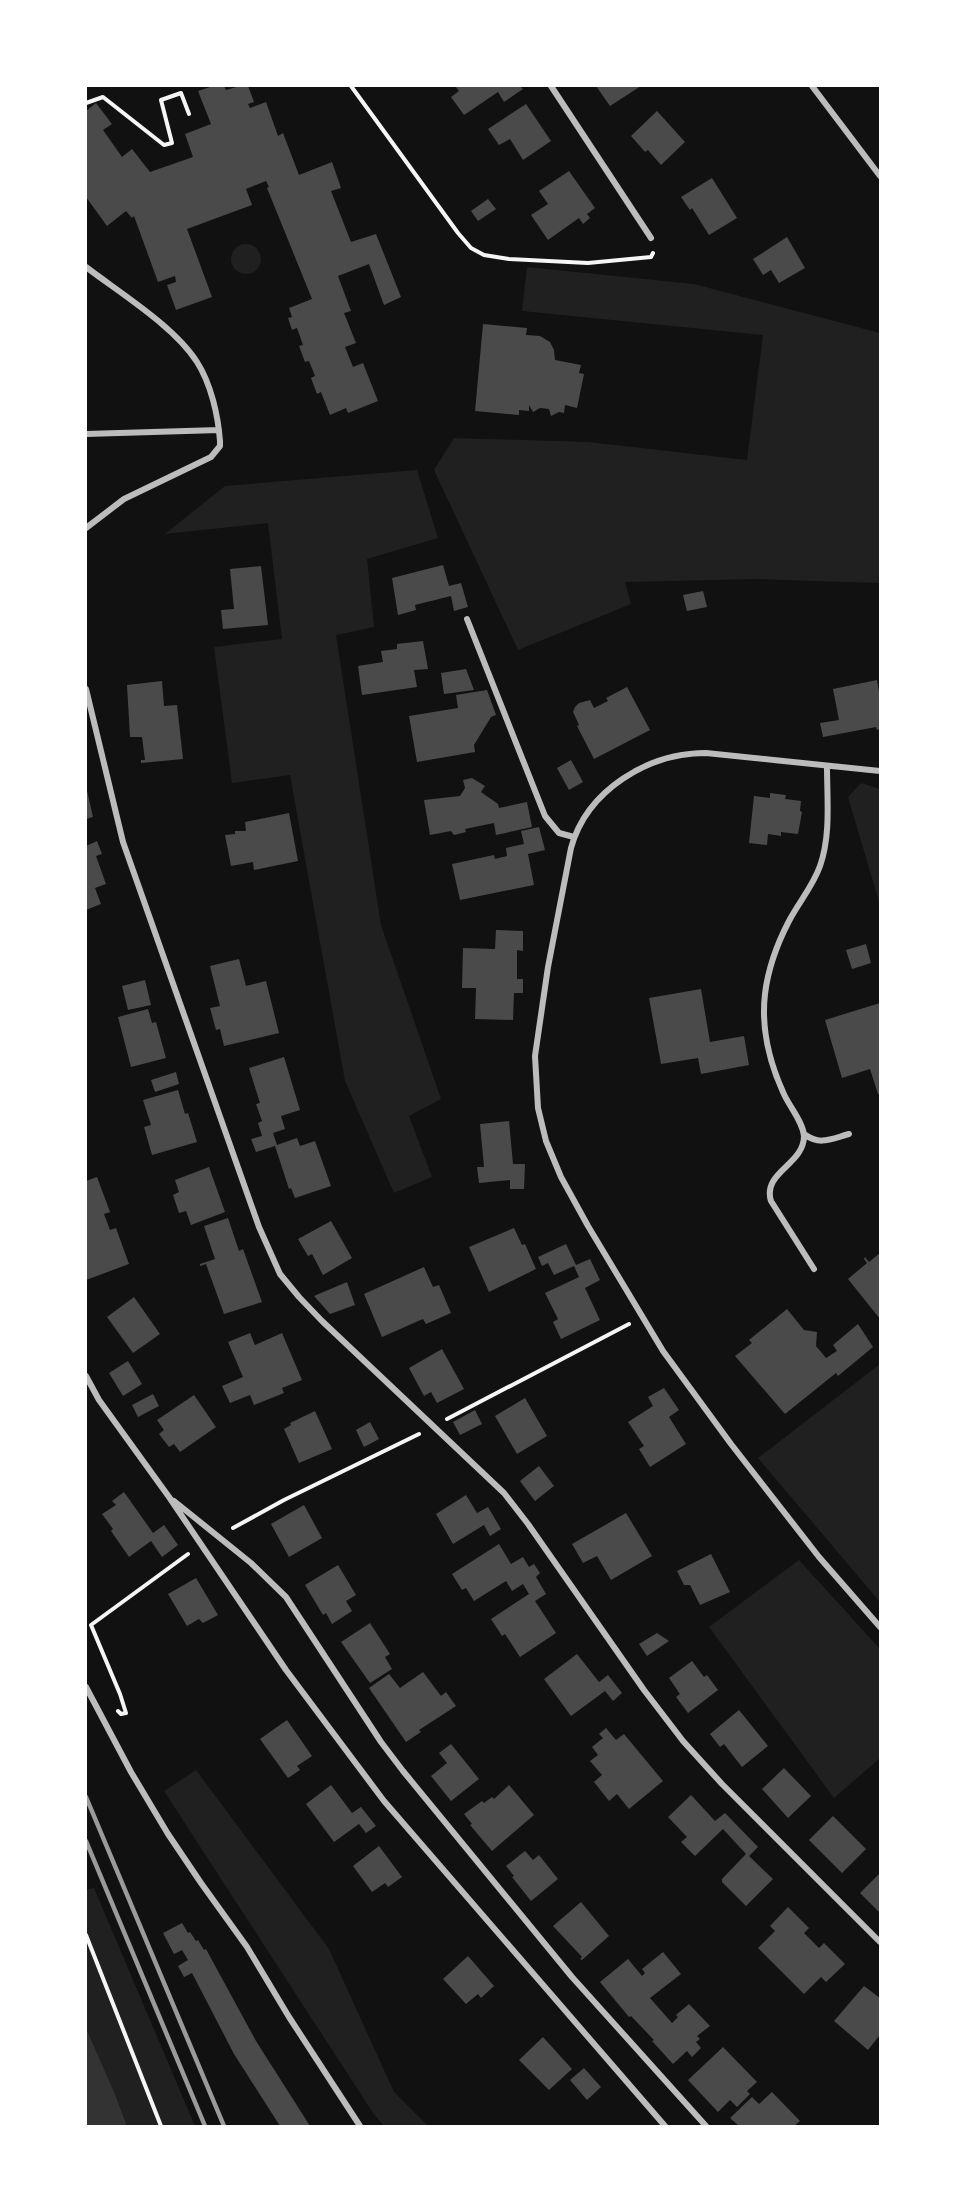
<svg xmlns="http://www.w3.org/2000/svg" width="966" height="2212" font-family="Quicksand,sans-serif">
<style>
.green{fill:#202020}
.water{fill:#333}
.building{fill:#4a4a4a}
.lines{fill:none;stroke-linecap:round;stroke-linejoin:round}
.path{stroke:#f5f5f5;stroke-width:4}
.minor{stroke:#bcbcbc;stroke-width:6}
.rail{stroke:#9a9a9a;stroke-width:4.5}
</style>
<rect width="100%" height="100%" fill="#111"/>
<path class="green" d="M231 259a15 15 0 1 1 30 0a15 15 0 1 1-30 0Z
M527 267 694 284 880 333V583L758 579 625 582 631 604 518 650 434 470 454 438 588 442 747 460 763 335 522 311Z
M417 470 438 538 367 559 374 627 336 635 381 925 441 1099 409 1116 432 1177 394 1193 345 1081 290 775 232 783 214 647 282 639 268 523 165 534 225 486Z
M861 783 880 789V905L848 797Z
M880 1364V1602L758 1458Z
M799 1560 880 1649V1758L834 1798 709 1627Z
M196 1770 329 1949 394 2092 428 2126H384L373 2113 164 1791Z
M94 1888 195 2126H127L115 2094 86 2028V1890Z"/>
<path class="water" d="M86 2028 115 2094 127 2126H86Z"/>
<path class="building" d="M213 86H224L226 90 240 86H248L254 102 248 104 250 108 266 102 278 136 283 133 299 175 332 162 341 188 331 191 351 242 376 234 401 297 384 305 369 264 338 276 351 311 344 313 356 343 345 347 353 367 363 363 378 401 348 413 346 408 330 415 321 392 317 394 311 378 315 376 309 361 305 362 299 346 303 345 297 328 292 330 288 318 292 317 289 308 312 299 267 188 269 187 266 181 246 189 252 205 187 229 212 297 176 310 167 285 176 282 175 276 158 282 134 216 132 218 126 211 107 226 86 197V111L96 103 112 124 103 130 122 157 132 149 150 172 193 157 185 134 211 124 198 91Z
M455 86H520L523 89 504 102 498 92 464 115 451 97 459 91Z
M596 86H641L610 106Z
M526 104 551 141 523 160 510 139 499 145 488 129Z
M657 111 685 142 661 165 648 150 645 152 631 136Z
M569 171 595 208 587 214 590 218 583 224 579 218 548 240 531 215 548 204 539 191Z
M712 178 737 218 709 235 692 208 690 210 681 197Z
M488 199 496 209 478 221 471 211Z
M787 237 805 268 779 283 771 270 763 275 753 259Z
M483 324 527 328 526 335 540 336 550 342 554 350 555 360 581 365 579 373 584 374 577 408 565 405 564 413 559 412 551 416 549 409 540 408 533 412 529 405V411L519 410V415L475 411Z
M443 565 449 586 461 583 468 607 454 611 451 596 415 605 416 610 398 615 392 578Z
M261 566 268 625 223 629 221 610 234 609 230 569Z
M703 591 707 607 687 611 683 595Z
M423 641 428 669 414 670 417 687 362 695 358 666 383 662 381 651 397 649V644Z
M466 669 474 690 444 694 441 673Z
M877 680 880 697V729L877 730 876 727 823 737 820 723 839 720 833 689Z
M162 681 164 706 177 705 183 759 141 763V760H145L142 737H130L127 685Z
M627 687 650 730 594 759 577 726 579 725 573 712 575 707 579 703 590 700 594 708 608 701 606 698Z
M487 690 496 715 491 717 474 745 475 752 417 762 409 716 458 708 456 695Z
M571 760 583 782 569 790 557 768Z
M472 778 485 786 481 792 498 804 499 808 527 802 532 827 496 835 494 823 465 829 466 832 454 835 451 831 430 835 424 800 460 796 465 788 463 780Z
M86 786 93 817 86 819Z
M770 793 786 795 785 799 801 801 800 811 802 812 798 834 781 832V836L768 834 767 845 749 843 754 796 770 798Z
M289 813 298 861 254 870 253 862 231 866 225 835 235 834V831H246L245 822Z
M539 827 545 850 528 854 534 885 460 900 452 864 494 855 495 859 507 856 506 848 524 844 521 831Z
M97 841 102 854 96 856 106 884 95 888 101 904 86 910V846Z
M496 930 523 931V951L517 950V979H523V993H514L513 1020 475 1019 476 988H462L463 948 495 949Z
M866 944 871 963 852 969 846 950Z
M239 959 246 986 266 981 279 1033 224 1046 220 1029 216 1030 210 1008 220 1006 210 966Z
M145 980 151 1005 128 1010 122 986Z
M701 989 710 1042 744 1036 749 1065 701 1074 698 1058 661 1064 649 998Z
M880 1003V1094H878L870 1069 842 1078 825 1020Z
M148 1009 152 1023 156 1022 166 1058 131 1067 118 1017Z
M284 1057 300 1110 281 1116 285 1129 273 1133 277 1145 297 1138 300 1146 315 1141 331 1186 295 1198 291 1188 289 1189 275 1146 256 1152 251 1139 262 1136 258 1123 262 1121 256 1104 260 1103 249 1068Z
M176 1072 179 1084 155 1092 151 1080Z
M178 1090 185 1114 188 1113 197 1142 152 1155 144 1127 151 1125 143 1100Z
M509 1121 513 1164H525L524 1189H510V1180L479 1183 477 1167H484L480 1124Z
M209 1167 225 1212 191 1225 186 1211 179 1213 173 1195 179 1192 175 1180Z
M97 1177 110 1212 104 1214 110 1230 116 1228 129 1264 86 1280V1181Z
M228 1218 239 1251 243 1249 262 1302 224 1314 206 1264 200 1266V1264L215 1259 204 1226Z
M331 1221 352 1258 323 1275 312 1254 308 1256 298 1239Z
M514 1228 522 1245 525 1244 536 1269 489 1292 469 1247Z
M566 1244 576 1265 590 1259 600 1280 585 1288 600 1320 561 1339 553 1322 558 1319 545 1293 579 1277 574 1266 554 1275 548 1263 542 1266 538 1257Z
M880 1253V1319L848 1279 867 1263 864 1259 865 1257 869 1262Z
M424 1267 433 1287 439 1285 451 1313 426 1324 423 1319 382 1337 364 1294Z
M347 1282 355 1305 330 1314 314 1296Z
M134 1297 160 1334 133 1353 107 1317Z
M787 1309 804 1330 817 1332 816 1346 826 1358 837 1351 833 1345 858 1324 873 1347 838 1376 836 1373 785 1414 735 1356 752 1343 749 1340Z
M250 1333 255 1345 282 1333 302 1380 282 1388 284 1393 254 1405 250 1395 230 1403 222 1386 243 1377 228 1342Z
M442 1349 464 1389 437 1403 431 1392 424 1396 409 1368Z
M128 1361 142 1384 123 1396 109 1373Z
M664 1388 679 1410 669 1417 686 1444 650 1467 639 1449 644 1446 628 1422 653 1406 648 1397Z
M153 1394 159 1406 138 1417 132 1405Z
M194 1395 216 1427 180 1452 174 1444 169 1447 159 1434 164 1430 157 1420Z
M525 1398 547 1436 517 1454 495 1416Z
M475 1410 482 1424 460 1435 453 1422Z
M315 1411 332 1449 299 1463 284 1429 291 1425 290 1423Z
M370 1422 379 1439 364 1447 356 1430Z
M539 1466 554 1486 535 1501 520 1481Z
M124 1492 153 1533 164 1525 178 1545 162 1557 151 1541 129 1557 111 1531 113 1529 102 1514 116 1505 112 1501Z
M466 1495 477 1513 488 1507 501 1529 490 1536 484 1525 453 1544 436 1514Z
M304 1505 322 1538 289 1557 271 1524Z
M626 1513 652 1556 611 1580 597 1556 583 1563 572 1544Z
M499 1544 511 1564 523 1557 529 1567 534 1564 540 1573 536 1577 546 1594 535 1601 556 1633 520 1657 505 1634 502 1636 491 1619 529 1594 523 1584 512 1591 506 1581 474 1601 466 1588 462 1590 452 1574Z
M711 1554 730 1592 700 1605 690 1585H684L677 1571Z
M338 1565 356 1595 346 1601 352 1611 332 1624 326 1613 323 1615 305 1585Z
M196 1578 218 1615 203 1623 199 1619 187 1626 168 1594Z
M370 1623 390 1654 385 1657 392 1669 370 1683 341 1642Z
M657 1633 669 1641 647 1656 639 1644Z
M577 1654 599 1682 608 1675 622 1693 613 1701 605 1691 571 1716 544 1679Z
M692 1661 704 1677 707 1675 718 1690 688 1713 676 1697 680 1694 669 1678Z
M423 1672 441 1696 446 1692 456 1706 419 1730 421 1732 406 1742 369 1688 389 1674 400 1688Z
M739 1710 768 1746 742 1767 724 1744 720 1747 710 1734Z
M287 1720 312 1756 297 1766 300 1770 288 1778 260 1739Z
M606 1728 616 1740 624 1734 663 1781 629 1809 617 1794 609 1801 594 1782 602 1775 590 1761 598 1755 592 1747 603 1738 599 1734Z
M451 1744 479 1779 451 1801 431 1776 447 1763 439 1753Z
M784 1768 811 1796 788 1818 762 1789Z
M331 1785 352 1813 361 1807 376 1826 366 1833 359 1824 334 1842 306 1804Z
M509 1785 534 1815 492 1851 470 1825 472 1824 464 1814 482 1801 484 1803 492 1797 494 1799Z
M691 1795 715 1821 725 1813 758 1847 749 1856 773 1879 746 1906 722 1882V1879L746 1854 723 1829 695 1856 681 1842 687 1837 668 1817Z
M833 1816 866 1849 842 1873 809 1840Z
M379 1846 402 1877 388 1887 385 1883 372 1892 353 1866Z
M525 1851 533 1860 539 1855 558 1879 531 1901 512 1877 514 1876 506 1866Z
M880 1873V1913L860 1893Z
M581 1902 609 1936 582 1960 580 1959 582 1957 553 1926Z
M788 1907 809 1928 804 1933 819 1948 824 1943 845 1964 826 1982 821 1977 804 1994 758 1948 775 1931 770 1926Z
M182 1923 188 1933 190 1932 196 1941 198 1940 204 1950 206 1949 256 2041 310 2126H280L234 2054 192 1973 184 1977 178 1966 188 1960 182 1950 174 1954 163 1933Z
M663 1952 681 1974 650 1998 672 2023 678 2017 676 2015 689 2004 710 2026 697 2036 700 2039 696 2042 701 2048 692 2057 687 2051 673 2064 652 2041 654 2040 631 2016 629 2017 600 1982 628 1959 642 1976 645 1973 642 1969Z
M468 1956 494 1986 481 1998 478 1994 466 2004 443 1979Z
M864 1986 880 1998V2038L879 2036 868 2050 834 2021Z
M543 2037 572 2069 549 2090 519 2060Z
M723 2047 757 2082 747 2091 750 2094 737 2107 730 2100 718 2112 688 2080Z
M584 2068 601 2087 587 2100 570 2080Z
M772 2092 800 2121 794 2126H739L730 2118 752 2097 759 2104Z"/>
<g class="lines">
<path class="path" d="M351 86 458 233 471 248 484 255 509 259 588 263 651 257 653 253
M86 103 103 97 164 145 172 143 161 100 181 93 189 114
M447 1419 629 1324
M233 1528 284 1500 419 1434
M118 1711 121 1714 126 1713 120 1694 91 1625 188 1554
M86 1935 161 2126"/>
<path class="minor" d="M551 86 651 238
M812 86 880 176
M86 267C120 293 174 326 197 362 211 384 218 415 220 441V446L211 457 124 499 86 528
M86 434 219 430
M467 619 545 816 559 833 574 837
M86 689 123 842 259 1227 280 1274 299 1297 322 1321 504 1493 528 1524 644 1690 683 1741 722 1784 880 1942
M880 771 706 753C648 753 587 790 571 848L548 967 535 1056 538 1108 546 1141 561 1177 588 1226 663 1351 731 1444 819 1557 880 1627
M804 1134C820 1146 831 1139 849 1134
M814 1269 771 1201C762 1172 804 1165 804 1136 803 1121 788 1105 783 1092 769 1061 761 1028 765 994 768 969 777 944 789 921 799 902 813 886 820 866 831 835 827 799 827 766
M86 1376 99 1400 169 1497 286 1670 384 1801 665 2126
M174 1501 251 1563 286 1597 381 1742 403 1771 572 1977 706 2126
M86 1687 131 1772 168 1834 201 1883 247 1947 289 2017 360 2126"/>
<path class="rail" d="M86 1797 224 2126
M86 1841 205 2126"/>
</g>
<rect width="966" height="2212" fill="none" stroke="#ffffff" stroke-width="174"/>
</svg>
